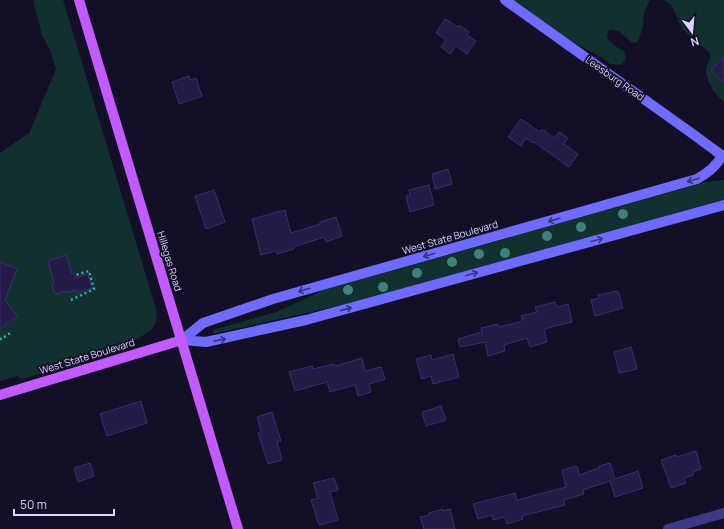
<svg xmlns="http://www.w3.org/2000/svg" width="724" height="529" font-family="Manrope,sans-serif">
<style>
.green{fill:#12302f}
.building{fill:#241b47;stroke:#3b2d73}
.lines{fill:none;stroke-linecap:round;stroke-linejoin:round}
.path{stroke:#2fb8b0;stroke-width:2.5;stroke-dasharray:2 3;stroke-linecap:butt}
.minor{stroke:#3d3a85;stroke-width:10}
.secondary{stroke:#6f6bff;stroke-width:10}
.primary{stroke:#c25bff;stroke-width:10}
.tree{fill:#3d827b}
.oneway{stroke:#38347d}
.labels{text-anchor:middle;stroke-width:3.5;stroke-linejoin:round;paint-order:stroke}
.street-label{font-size:10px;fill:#d9d4ff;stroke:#130f26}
</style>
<rect width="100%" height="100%" fill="#130f26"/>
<path class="green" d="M34 0H63L154 302C156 310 159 319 154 326 139 347 51 370 23 379L19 378 18 376 0 381V153L29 133 56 69 50 50 42 35 34 4Z
M513 0H650L644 12 643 27 638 42 632 43 619 31 609 30 607 38 615 46 624 51 626 59 621 65 610 64 603 58 580 46 565 37 560 35 543 34 540 32 536 26 532 13 528 9Z
M664 0H724V101C715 96 707 82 706 71 706 65 711 61 710 53L682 29 672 6Z
M724 180V199L722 200 342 305 213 334V330L276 312 324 290 335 287 706 182Z"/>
<path class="building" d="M445 19 458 27 459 25 469 32 467 35 476 41 467 54 456 46 450 54 441 47 446 40 436 33Z
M724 57V83L711 70Z
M189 76 190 80 196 78 202 96 179 104 172 82Z
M521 119 540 132 542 129 554 138 559 132 568 138 564 144 578 154 569 167 534 142 533 143 526 138 521 146 508 137Z
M448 169 452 184 435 189 432 174Z
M429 185 434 205 410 212 406 196 410 195 409 190Z
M214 190 225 222 206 229 195 196Z
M285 210 291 233 320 224V222L336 217 342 236 326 242 324 237 294 247V249L277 254 276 251 261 255 252 219Z
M66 255 72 274 75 273 76 278 88 274 92 288 76 293V290L65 293V291L55 294 52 285 54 283 48 261Z
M0 262 17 269 5 300 17 316 0 329Z
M618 291 623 308 595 316 591 300 599 298 598 295Z
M555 302 557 307 568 304 572 322 544 329 547 342 530 347 527 338 504 345 505 351 488 356 485 342 460 347 458 339 482 332 481 328 498 324 499 327 523 321 521 316 537 312 535 307Z
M631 347 637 369 619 373 614 352Z
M453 354 459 377 433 384 431 376 422 379 416 359 431 355 432 360Z
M362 358 365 371 381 367 385 379 369 384 371 392 358 396 355 385 330 392 327 382 295 391 289 372 312 366 313 369 334 364 335 366Z
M141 401 147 423 107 436 100 414Z
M441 406 446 420 426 426 422 412Z
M272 412 281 441 277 442 282 460 268 464 258 433 261 432 257 417Z
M696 451 701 469 693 472 694 475 684 478 686 483 671 488 661 460 676 455 677 457Z
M90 463 94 476 78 482 74 468Z
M610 463 615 479 638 471 643 488 615 497 610 481 583 490 584 494 564 500 565 505 522 516 523 519 507 524 505 517 493 520 492 515 478 519 473 504 515 493 517 500 566 487 562 470 577 466 579 475 599 468V466Z
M334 478 338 490 330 492 338 520 319 525 311 500 318 498 313 483Z
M443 509V511L450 509 455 529H424L420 517 429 515V513Z"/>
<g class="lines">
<path class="path" d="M71 300 94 289 89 271 76 275
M0 338 1 339 12 332"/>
<path class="minor" d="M668 529 724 513"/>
<path class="secondary" d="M505 0 690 132 724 157
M182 340 203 323 273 299 697 179C708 173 716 167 722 156
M182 340 206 342 306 320 724 205"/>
<path class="primary" d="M79 0 238 529
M0 395 182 340"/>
</g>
<g class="tree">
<circle cx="623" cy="214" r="5"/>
<circle cx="581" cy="227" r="5"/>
<circle cx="547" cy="236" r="5"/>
<circle cx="505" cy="253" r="5"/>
<circle cx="479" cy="254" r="5"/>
<circle cx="452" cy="262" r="5"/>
<circle cx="417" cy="273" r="5"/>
<circle cx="383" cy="287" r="5"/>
<circle cx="348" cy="290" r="5"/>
</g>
<defs><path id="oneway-shaft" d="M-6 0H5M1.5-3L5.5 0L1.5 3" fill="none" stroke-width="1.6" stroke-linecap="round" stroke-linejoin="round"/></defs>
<g class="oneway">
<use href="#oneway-shaft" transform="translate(693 180) rotate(162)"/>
<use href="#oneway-shaft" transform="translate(554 220) rotate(164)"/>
<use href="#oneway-shaft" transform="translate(597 240) rotate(-15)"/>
<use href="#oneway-shaft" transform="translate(429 255) rotate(164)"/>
<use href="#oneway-shaft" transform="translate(472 274) rotate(-15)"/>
<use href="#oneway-shaft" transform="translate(304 290) rotate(164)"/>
<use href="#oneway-shaft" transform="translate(346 309) rotate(-16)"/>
<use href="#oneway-shaft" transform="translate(220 340) rotate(-11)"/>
</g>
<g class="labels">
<g class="street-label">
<text transform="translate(615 78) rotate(35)" y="4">Leesburg Road</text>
<text transform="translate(450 237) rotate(-16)" y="4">West State Boulevard</text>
<text transform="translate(170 261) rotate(73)" y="4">Hillegas Road</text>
<text transform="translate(87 356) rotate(-17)" y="4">West State Boulevard</text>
</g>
</g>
<g transform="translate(692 32) rotate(164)" stroke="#130f26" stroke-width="3" paint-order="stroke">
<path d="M0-3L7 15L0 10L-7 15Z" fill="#d9d4ff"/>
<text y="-6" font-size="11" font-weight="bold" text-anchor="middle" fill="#d9d4ff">N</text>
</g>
<path d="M14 509v6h100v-6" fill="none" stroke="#d9d4ff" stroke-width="2"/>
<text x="20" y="509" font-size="12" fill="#d9d4ff" stroke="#130f26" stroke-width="3" paint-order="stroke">50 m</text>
</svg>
